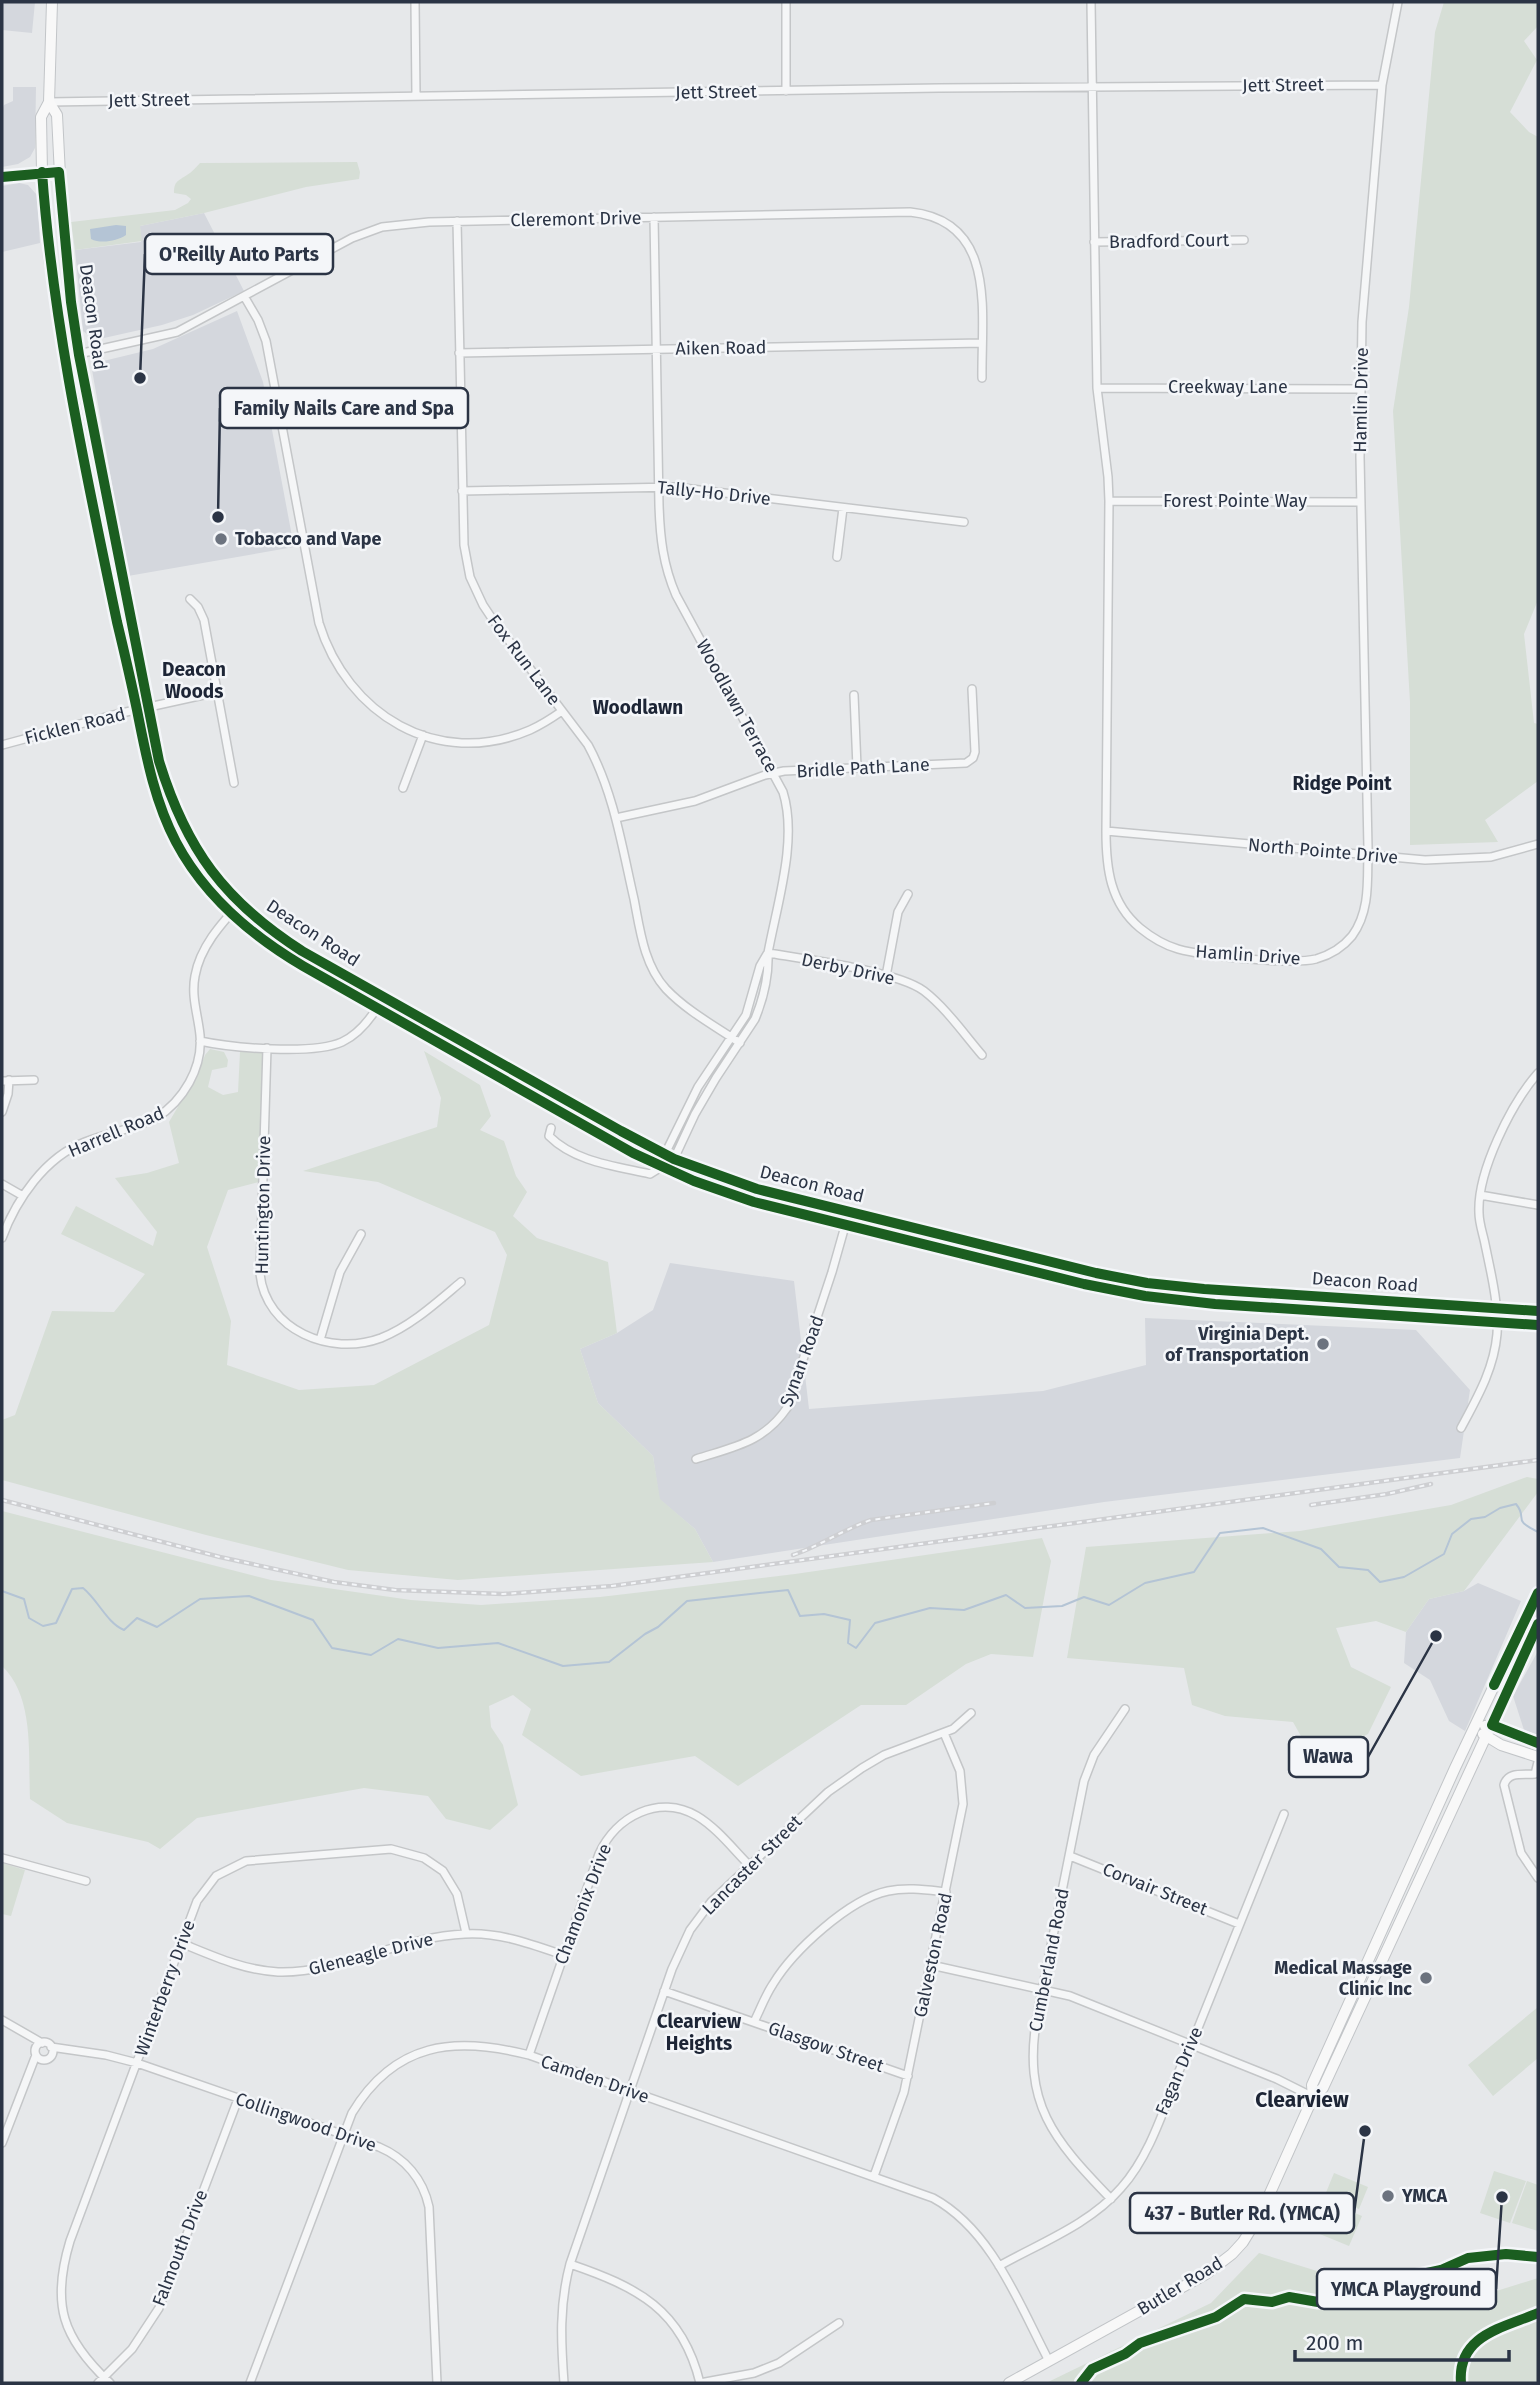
<svg xmlns="http://www.w3.org/2000/svg" width="1540" height="2385" font-family="'Fira Sans',sans-serif">
<style>
.built{fill:#d4d7dd}
.green{fill:#d6ded6}
.water{fill:#b4c4d5}
.lines{fill:none;stroke-linecap:round;stroke-linejoin:round}
.stream{stroke:#b4c4d5;stroke-width:2}
.minor-casing{stroke:#c4c6c8;stroke-width:10}
.major-casing{stroke:#c2c5c8;stroke-width:12}
.minor{stroke:#f5f6f7;stroke-width:7}
.major{stroke:#f8f8f8;stroke-width:10}
.rail-casing{stroke:#cecfd2;stroke-width:4.5}
.rail{stroke:#f4f6f9;stroke-width:2;stroke-dasharray:5;stroke-linecap:butt}
.cycleway-casing{stroke:#f4f6f9;stroke-width:15}
.cycleway{stroke:#1b5e20;stroke-width:10}
.poi-dot{fill:#6c737f;stroke:#f4f6f9;stroke-width:2.5}
.labels{text-anchor:middle;stroke-width:5;stroke-linejoin:round;paint-order:stroke}
.street-label{font-size:18px;fill:#2b3445;stroke:#f4f6f9}
.poi-label{font-size:18px;font-weight:bold;fill:#2b3445;stroke:#f4f6f9;text-anchor:start}
.neighbourhood-label{font-size:19px;font-weight:bold;fill:#1d2536;stroke:#f4f6f9}
.quarter-label{font-size:21px;font-weight:bold;fill:#1d2536;stroke:#f4f6f9}
.leader{fill:none;stroke:#2b3445;stroke-width:2.5}
.callout-dot{fill:#2b3445;stroke:#f4f6f9;stroke-width:2.5}
.callout{fill:#f4f6f9;stroke:#2b3445;stroke-width:2.5}
.callout-label{font-size:19px;text-anchor:middle;font-weight:bold;fill:#2b3445}
</style>
<rect width="100%" height="100%" fill="#e6e8ea"/>
<path class="built" d="M2 2H35L32 33 2 30Z
M13 87H36L35 148 30 157 18 164 2 167V111L4 105 13 101Z
M19 183 28 185 37 195 40 243 2 252V186Z
M204 213 244 291 193 315 162 325 95 340 83 331 75 250 141 242 140 226Z
M237 311 263 382 294 547 128 576 91 364 153 349Z
M670 1263 794 1281 809 1409 1043 1391 1146 1365 1145 1318 1416 1330 1470 1390 1460 1458 1104 1502 713 1562 695 1529 659 1499 653 1456 598 1403 580 1349 617 1333 653 1310Z
M1478 1583 1521 1601 1465 1731 1449 1721 1430 1680 1404 1663 1406 1632 1429 1599 1464 1591Z
M1538 1651V1735L1524 1730 1513 1696Z"/>
<path class="green" d="M1444 2H1538V26L1524 41 1537 60 1510 112 1529 132 1538 137V600L1524 634 1534 723 1538 724V781L1485 820 1498 842 1410 845V702L1393 411 1409 307 1435 32Z
M357 162 360 172 359 179 306 187 204 213 140 226 142 241 75 250 71 222 175 210 188 203 191 199 186 195 174 193C174 181 178 181 187 175 192 172 196 167 200 163Z
M369 997 412 1018 628 1140 562 1108Z
M210 1049 224 1052 228 1060 227 1067 212 1070 208 1087 223 1095 238 1092 240 1052 245 1049 265 1051 261 1176 259 1182 228 1190 207 1247 231 1321 227 1365 299 1390 374 1385 489 1325 507 1255 495 1232 378 1182 303 1171 437 1127 441 1098 424 1051 480 1085 491 1116 480 1130 504 1141 516 1176 527 1192 513 1216 537 1238 608 1262 617 1333 580 1349 598 1403 653 1456 660 1499 695 1529 713 1562 458 1580 348 1570 206 1535 2 1480V1420L15 1415 52 1311 114 1312 145 1274 61 1234 76 1206 153 1246 157 1232 115 1178 147 1173 179 1163 169 1122 199 1071 205 1055Z
M888 1231 954 1243 1102 1280 1048 1271Z
M1527 1477 1538 1479V1492L1464 1591 1429 1599 1406 1632 1376 1621 1336 1628 1351 1667 1391 1687 1368 1734 1315 1761 1293 1722 1225 1716 1192 1705 1184 1668 1067 1658 1086 1547 1300 1531 1451 1505Z
M2 1511 271 1580 411 1600 481 1605 600 1597 795 1574 1042 1538 1051 1561 1033 1657 991 1654 966 1664 906 1705H861L738 1786 695 1756 581 1776 522 1735 531 1709 513 1695 489 1706 491 1727 503 1745 518 1805 490 1830 446 1819 428 1796 364 1788 197 1818 160 1849 148 1842 67 1823 30 1799C28 1756 35 1697 2 1666Z
M2 1863 25 1870 11 1916 2 1914Z
M1538 2007V2058L1493 2096 1468 2065Z
M1494 2171 1526 2181 1510 2223 1480 2213Z
M1334 2173 1368 2187 1359 2209 1325 2195Z
M1527 2181 1538 2185V2231L1512 2223Z
M1322 2199 1362 2216 1349 2246 1310 2230Z
M1259 2253 1343 2279 1414 2288 1442 2308 1538 2278V2383H1046L1211 2303Z"/>
<path class="water" d="M116 225 126 226V235C117 241 101 244 91 239L90 229Z"/>
<g class="lines">
<path class="stream" d="M2 1585V1591L24 1599 29 1618 43 1626 56 1623 72 1589 83 1588C98 1600 107 1623 124 1630L137 1618 157 1627 200 1599 249 1596 313 1620 332 1648 371 1655 398 1639 438 1648 498 1643 563 1666 609 1662 645 1634 658 1627 687 1601 788 1590 800 1616 824 1614 850 1620 848 1643 856 1648 875 1623 930 1608 964 1610 1006 1595 1025 1608 1062 1606 1084 1597 1109 1605 1145 1583 1194 1572 1220 1533 1263 1528 1321 1549 1339 1567 1368 1570 1380 1582 1404 1577 1444 1554 1452 1534 1471 1519 1485 1517 1500 1508 1516 1504C1529 1520 1510 1518 1538 1532"/>
<defs>
<path id="minor" d="M415 2 416 96
M1091 2 1097 388 1108 477 1109 501 1106 831C1106 868 1110 903 1140 928 1151 937 1164 945 1178 949 1203 956 1292 965 1316 959 1330 955 1343 947 1352 936 1371 910 1367 878 1368 848L1360 457 1362 322 1382 85 1398 2
M786 91V2
M49 102 939 88 1382 85
M457 221 464 545 470 577 483 605 491 617 588 745C614 793 622 847 634 899 640 930 644 965 666 989 687 1011 715 1026 740 1043
M1094 242 1244 240
M244 296 258 320 266 341 319 623C347 714 437 770 530 730 541 725 552 718 562 711
M459 353 982 343
M65 357 177 332 352 238 382 227 429 222 910 212C998 221 981 313 982 378
M1097 388 1360 389
M462 491 675 487 964 522
M1109 501 1361 502
M837 557 843 508
M190 599 198 607 204 620 234 783
M854 695 857 767
M2 745 117 714 217 692
M403 788 423 735
M616 818 695 801 765 775 784 771 966 763 973 758 975 752 972 689
M1106 831 1425 860 1491 857 1538 844
M768 953C804 959 897 971 924 991 946 1008 964 1034 982 1055
M886 976 898 912 908 894
M200 1041C232 1048 313 1055 342 1042 357 1035 368 1022 377 1008
M267 1048 260 1274C266 1330 330 1357 381 1338 411 1326 436 1303 461 1282
M2 1081 34 1080
M2 1112 8 1094 9 1080
M551 1128 549 1136C575 1162 615 1166 650 1174L674 1159 695 1114 716 1078 755 1019C764 997 769 977 768 953 777 904 798 840 783 792L676 595C663 565 660 537 659 505L654 217
M664 1156 698 1087 746 1015 760 966 767 954
M2 1184 23 1196
M1480 1195 1538 1205
M2 1238C16 1200 45 1157 85 1142 108 1133 133 1129 156 1118 183 1101 203 1068 200 1035 198 1015 191 997 195 976 200 947 221 924 240 903
M320 1340 340 1272 361 1234
M1461 1428C1477 1398 1494 1369 1497 1334 1499 1305 1491 1273 1485 1244 1483 1234 1479 1223 1479 1213 1477 1172 1511 1104 1538 1073
M696 1459C733 1447 763 1443 787 1408L832 1272 849 1212
M1538 1762 1535 1774C1523 1775 1508 1771 1504 1785L1521 1853 1538 1878
M1070 1856 1239 1924
M2 1858 86 1881
M181 1943C213 1956 243 1970 278 1972 340 1974 402 1936 465 1934 499 1932 531 1944 563 1955
M931 1965 1070 1996 1277 2079 1313 2097
M664 1991 908 2076
M2 2020 42 2043
M754 2022C760 2010 765 1996 773 1984 793 1951 849 1899 888 1891 907 1887 927 1890 946 1892
M35 2051a9 9 0 1 1 18 0a9 9 0 1 1-18 0Z
M51 2047 106 2055 137 2063 379 2147C405 2158 423 2179 429 2207L437 2383
M529 2055 599 1854C616 1816 659 1794 697 1816 717 1828 733 1849 749 1865
M2 2143 36 2055
M874 2176 904 2092 963 1804 960 1771 944 1733
M1111 2199C1053 2139 1022 2104 1037 2016L1084 1781 1094 1755 1125 1709
M570 2264C637 2287 682 2309 700 2383
M999 2266C1040 2243 1090 2224 1121 2188 1158 2147 1170 2082 1196 2033L1284 1814
M98 2383 132 2349 159 2308 238 2099
M110 2383C62 2338 51 2304 70 2241L197 1901 216 1876 246 1861 391 1849 424 1858 443 1871 457 1894 466 1933
M250 2383 352 2113C395 2042 454 2036 529 2055L933 2198C992 2230 1019 2304 1049 2361
M564 2383C561 2342 559 2305 570 2264L672 1969 690 1930 711 1902 828 1792 862 1768 884 1755 953 1729 971 1713
M700 2383 754 2373 779 2363 839 2323"/>
<path id="major" d="M52 2 49 102 41 117 42 172 49 259 90 489 148 764 161 807 176 842 188 864 209 890 247 928 283 954 633 1153 694 1181 729 1194 1084 1284 1145 1296 1215 1304 1538 1325
M49 102 57 115 61 195 71 302 79 355 159 761C186 849 224 901 302 951L621 1131 674 1159 757 1189 1096 1273 1147 1283 1204 1289 1538 1311
M2 177 59 172
M1485 1726 1492 1725 1538 1743
M1483 1734 1501 1745 1538 1757
M1313 2097 1312 2085 1455 1768 1538 1593
M1009 2383 1206 2274 1232 2254 1243 2242 1262 2211 1313 2097 1323 2088 1538 1624"/>
</defs>
<use href="#minor" class="minor-casing"/>
<use href="#major" class="major-casing"/>
<use href="#minor" class="minor"/>
<use href="#major" class="major"/>
<defs>
<path id="rail" d="M2 1500 220 1557 334 1582 395 1590 503 1594 612 1586 1538 1460
M1311 1505 1387 1494 1431 1484
M793 1555C820 1546 844 1529 871 1520L994 1503"/>
</defs>
<use href="#rail" class="rail-casing"/>
<use href="#rail" class="rail"/>
<defs>
<path id="cycleway" d="M42 172C53 324 86 473 117 622 124 651 131 681 137 710 146 755 154 800 176 842 204 895 252 936 303 966L633 1153 694 1181 754 1202 1084 1284 1145 1296 1215 1304 1538 1325
M2 177 59 172 71 302 79 355 159 761C186 849 224 901 302 951L621 1131 674 1159 757 1189 1096 1273 1147 1283 1204 1289 1538 1311
M1538 1624 1492 1725 1538 1743
M1494 1685 1538 1593
M1081 2383 1092 2369 1125 2354 1140 2343 1216 2317 1244 2299 1272 2302 1289 2297 1318 2302H1334L1361 2287 1441 2270 1468 2258 1506 2254 1538 2257
M1461 2383C1457 2335 1503 2328 1538 2313"/>
</defs>
<use href="#cycleway" class="cycleway-casing"/>
<use href="#cycleway" class="cycleway"/>
</g>
<g class="poi-dot">
<circle cx="221" cy="539" r="7"/>
<circle cx="1323" cy="1344" r="7"/>
<circle cx="1426" cy="1978" r="7"/>
<circle cx="1388" cy="2196" r="7"/>
</g>
<g class="labels">
<g class="street-label">
<text transform="translate(1283 85) rotate(-1)" y="6">Jett Street</text>
<text transform="translate(716 92) rotate(-1)" y="6">Jett Street</text>
<text transform="translate(149 100) rotate(-1)" y="6">Jett Street</text>
<text transform="translate(576 219) rotate(-1)" y="6">Cleremont Drive</text>
<text transform="translate(1169 241) rotate(-1)" y="6">Bradford Court</text>
<text transform="translate(93 317) rotate(82)" y="6">Deacon Road</text>
<text transform="translate(721 348) rotate(-1)" y="6">Aiken Road</text>
<text x="1228" y="393">Creekway Lane</text>
<text transform="translate(1361 400) rotate(-89)" y="6">Hamlin Drive</text>
<text transform="translate(714 493) rotate(6)" y="6">Tally-Ho Drive</text>
<text x="1235" y="507">Forest Pointe Way</text>
<text transform="translate(524 660) rotate(53)" y="6">Fox Run Lane</text>
<text transform="translate(737 706) rotate(61)" y="6">Woodlawn Terrace</text>
<text transform="translate(75 726) rotate(-14)" y="6">Ficklen Road</text>
<text transform="translate(863 768) rotate(-3)" y="6">Bridle Path Lane</text>
<text transform="translate(1323 851) rotate(5)" y="6">North Pointe Drive</text>
<text transform="translate(313 933) rotate(33)" y="6">Deacon Road</text>
<text transform="translate(1248 955) rotate(4)" y="6">Hamlin Drive</text>
<text transform="translate(848 969) rotate(12)" y="6">Derby Drive</text>
<text transform="translate(116 1132) rotate(-23)" y="6">Harrell Road</text>
<text transform="translate(812 1184) rotate(14)" y="6">Deacon Road</text>
<text transform="translate(263 1205) rotate(-89)" y="6">Huntington Drive</text>
<text transform="translate(1365 1282) rotate(4)" y="6">Deacon Road</text>
<text transform="translate(802 1361) rotate(-70)" y="6">Synan Road</text>
<text transform="translate(752 1865) rotate(-45)" y="6">Lancaster Street</text>
<text transform="translate(1155 1889) rotate(22)" y="6">Corvair Street</text>
<text transform="translate(583 1904) rotate(-69)" y="6">Chamonix Drive</text>
<text transform="translate(371 1954) rotate(-14)" y="6">Gleneagle Drive</text>
<text transform="translate(933 1955) rotate(-78)" y="6">Galveston Road</text>
<text transform="translate(1049 1960) rotate(-79)" y="6">Cumberland Road</text>
<text transform="translate(165 1988) rotate(-70)" y="6">Winterberry Drive</text>
<text transform="translate(826 2047) rotate(19)" y="6">Glasgow Street</text>
<text transform="translate(1179 2071) rotate(-67)" y="6">Fagan Drive</text>
<text transform="translate(595 2079) rotate(19)" y="6">Camden Drive</text>
<text transform="translate(306 2122) rotate(19)" y="6">Collingwood Drive</text>
<text transform="translate(180 2248) rotate(-69)" y="6">Falmouth Drive</text>
<text transform="translate(1180 2286) rotate(-31)" y="6">Butler Road</text>
</g>
<g class="poi-label">
<text x="235" y="545">Tobacco and Vape</text>
<text x="1309" y="1340" text-anchor="end">Virginia Dept.<tspan x="1309" dy="21">of Transportation</tspan></text>
<text x="1412" y="1974" text-anchor="end">Medical Massage<tspan x="1412" dy="21">Clinic Inc</tspan></text>
<text x="1402" y="2202">YMCA</text>
</g>
<g class="neighbourhood-label">
<text x="194" y="676">Deacon<tspan x="194" dy="22">Woods</tspan></text>
<text x="638" y="714">Woodlawn</text>
<text x="1342" y="790">Ridge Point</text>
<text x="699" y="2028">Clearview<tspan x="699" dy="22">Heights</tspan></text>
</g>
<g class="quarter-label">
<text x="1302" y="2107">Clearview</text>
</g>
</g>
<path class="leader" d="M140 378L145 254M218 517L220 408M1436 1636L1368 1757M1365 2131L1354 2213M1502 2197L1496 2289"/>
<g class="callout-dot">
<circle cx="140" cy="378" r="7"/>
<circle cx="218" cy="517" r="7"/>
<circle cx="1436" cy="1636" r="7"/>
<circle cx="1365" cy="2131" r="7"/>
<circle cx="1502" cy="2197" r="7"/>
</g>
<g class="callout">
<rect x="145" y="234" width="188" height="40" rx="7"/>
<rect x="220" y="388" width="248" height="40" rx="7"/>
<rect x="1289" y="1737" width="79" height="40" rx="7"/>
<rect x="1130" y="2193" width="224" height="40" rx="7"/>
<rect x="1317" y="2269" width="179" height="40" rx="7"/>
</g>
<g class="callout-label">
<text x="239" y="261">O'Reilly Auto Parts</text>
<text x="344" y="415">Family Nails Care and Spa</text>
<text x="1328" y="1763">Wawa</text>
<text x="1242" y="2220">437 - Butler Rd. (YMCA)</text>
<text x="1406" y="2296">YMCA Playground</text>
</g>
<rect width="1540" height="2385" fill="none" stroke="#2b3445" stroke-width="7"/>
<path d="M1295 2350v10h214v-10" fill="none" stroke="#2b3445" stroke-width="3.5"/>
<text x="1306" y="2350" font-size="21" fill="#2b3445" stroke="#f4f6f9" stroke-width="5" paint-order="stroke">200 m</text>
</svg>
